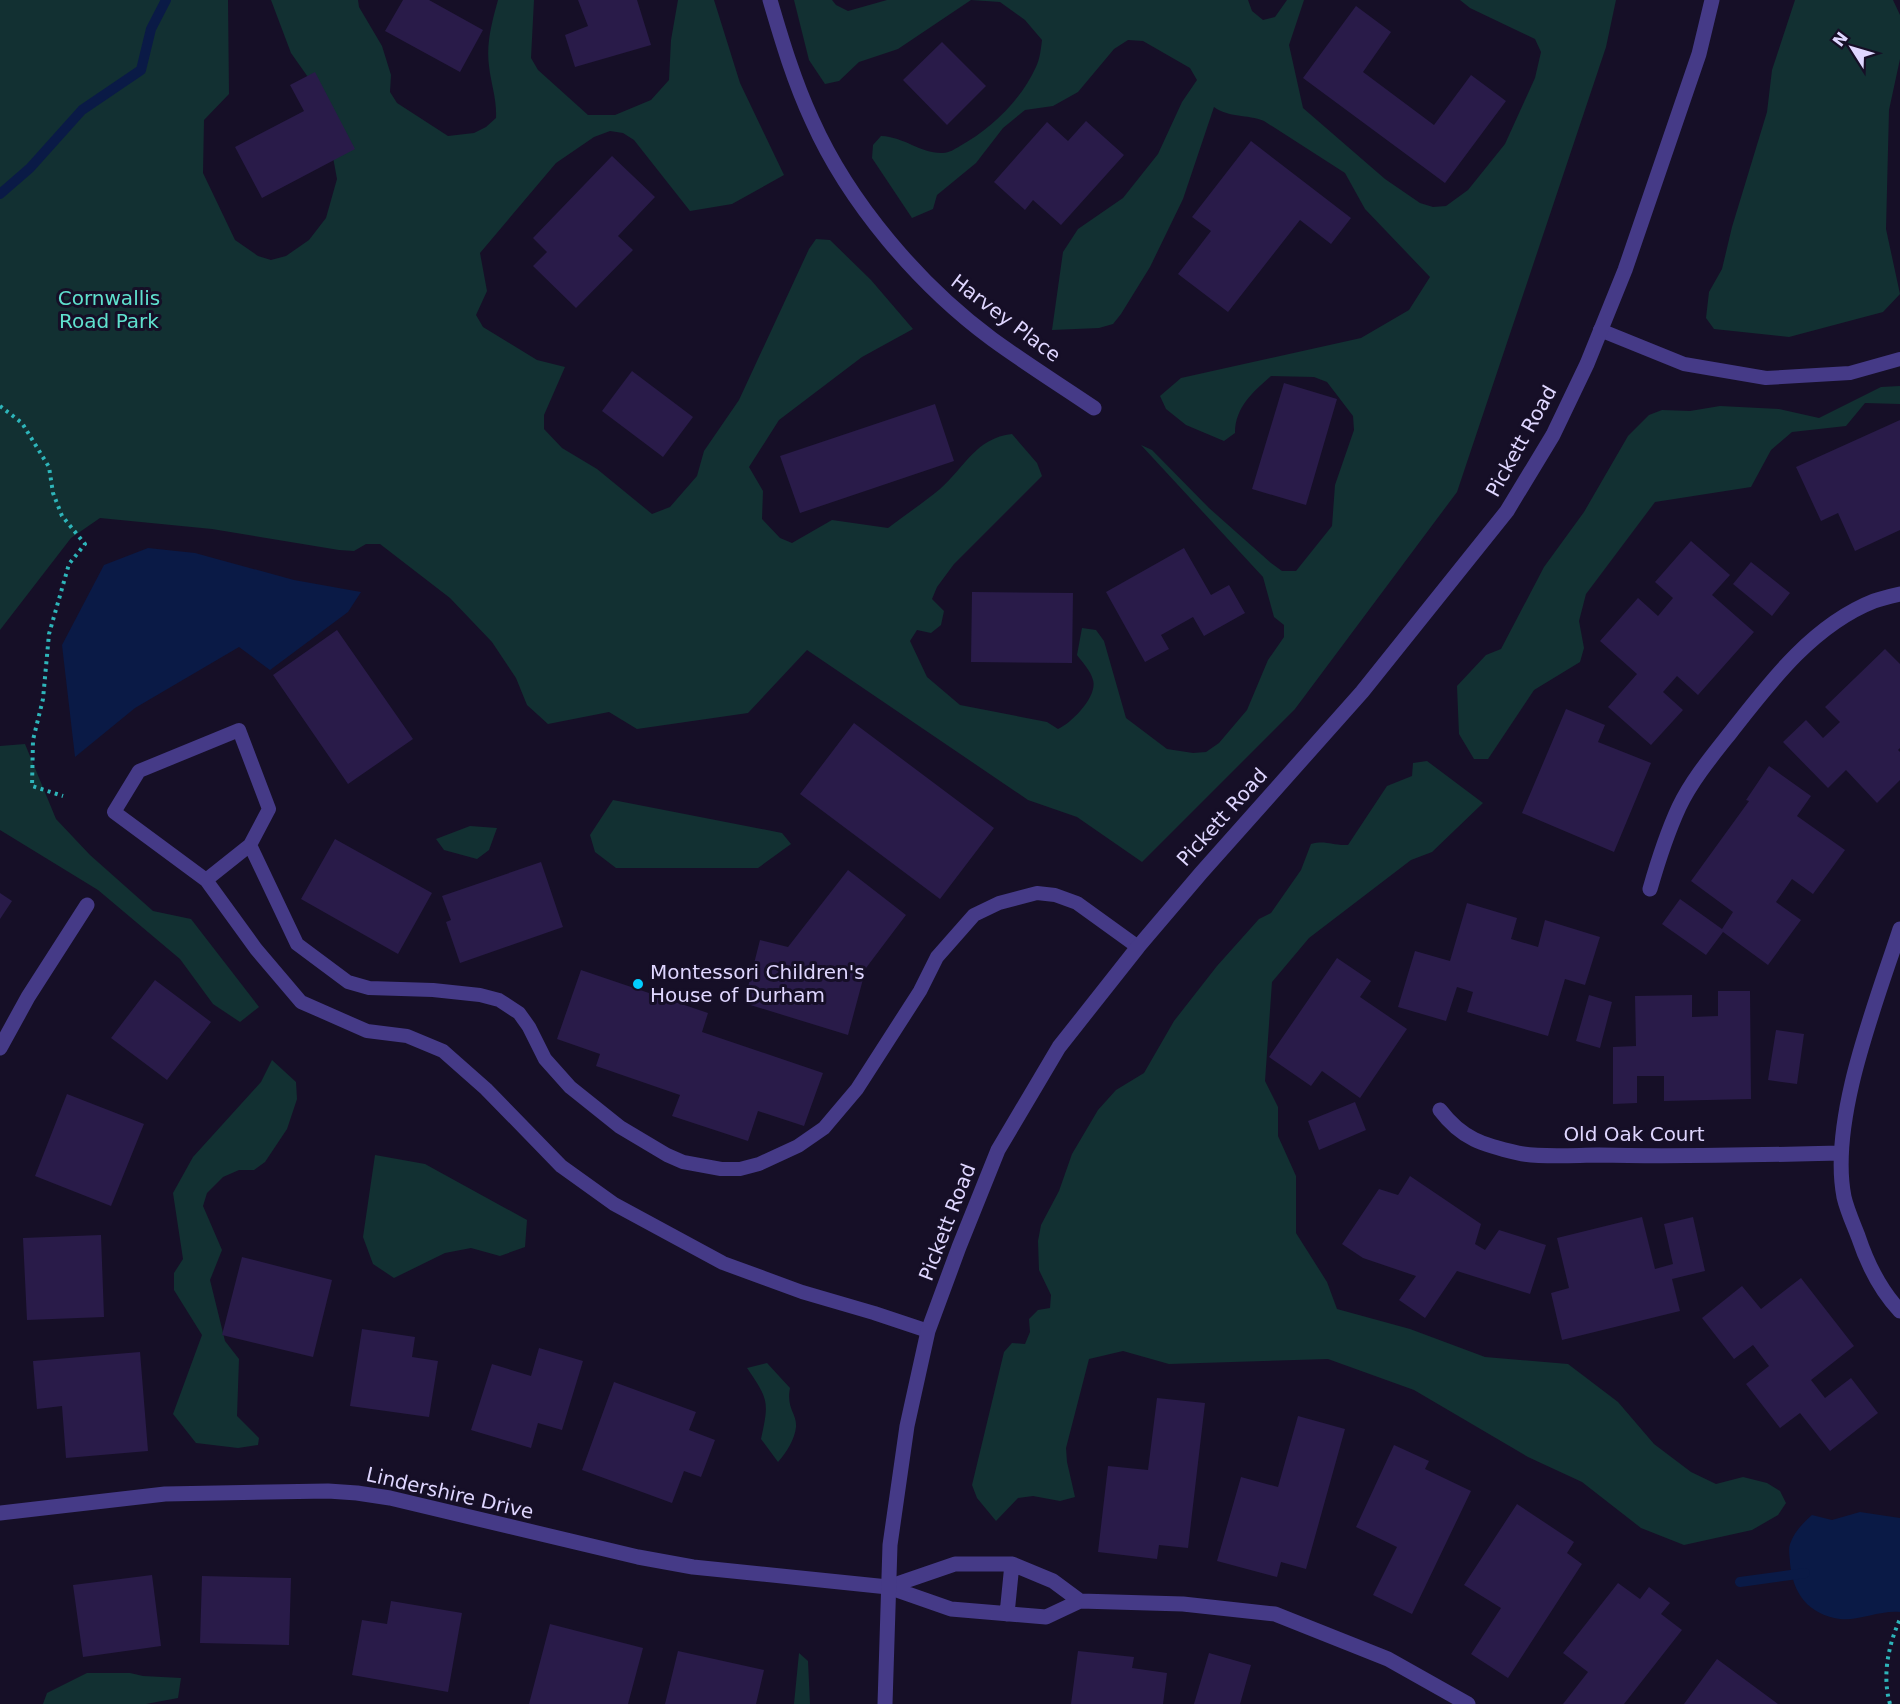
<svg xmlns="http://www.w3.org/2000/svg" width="1900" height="1704" font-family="'DejaVu Sans',sans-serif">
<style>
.green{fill:#123032}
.water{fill:#0a1a46}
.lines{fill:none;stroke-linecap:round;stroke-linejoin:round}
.stream{stroke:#0a1a46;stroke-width:10}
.building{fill:#291b49}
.path{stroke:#2eb5ba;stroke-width:4;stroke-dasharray:3 4.5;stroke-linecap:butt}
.service{stroke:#453a87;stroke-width:14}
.minor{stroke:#453a87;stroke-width:15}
.tertiary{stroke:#453a87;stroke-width:15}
.poi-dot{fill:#02cdff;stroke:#160f27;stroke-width:2}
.labels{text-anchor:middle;stroke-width:6;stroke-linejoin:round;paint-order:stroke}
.park-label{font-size:20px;fill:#5fe1ce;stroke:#160f27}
.street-label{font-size:20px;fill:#dfd6ff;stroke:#160f27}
.poi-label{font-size:20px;fill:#dfd6ff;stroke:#160f27;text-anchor:start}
</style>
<rect width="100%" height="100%" fill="#160f27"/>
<path class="green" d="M0 0H228L229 94 204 120 203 173 235 240 258 256 271 260 286 256 309 240 326 218 337 179 322 97 291 53 271 0H358L359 7 382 46 391 75 390 92 397 103 448 136 474 133 486 127 496 118C497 99 491 84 489 66 486 43 492 22 498 0H534L531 58 538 70 588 115H615L651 100 669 80 671 40 678 0H714L740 83 784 175 732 204 690 211 634 140 623 133 610 131 594 137 556 163 480 253 487 291 476 315 483 327 537 360 565 367 544 415V429L562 448 597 469 652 514 670 507 697 476 704 451 739 400 809 249 816 239 830 240 871 280 913 329 862 357 779 420 749 467 763 491 762 519 780 538 792 543 832 520 888 528C905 515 923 503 940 489 965 467 976 438 1012 434L1037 463 1042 476 954 564 937 587 932 599 944 611 941 625 931 633 917 630 910 641 927 677 960 705 1047 722 1058 729C1072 723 1098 696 1093 680 1091 671 1082 662 1077 655L1082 628 1096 630 1104 641 1126 718 1167 749 1193 753 1206 752 1219 743 1247 710 1268 660 1284 637V625L1274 617 1263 577 1141 445 1152 450 1209 508 1271 563 1282 571H1296L1332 526 1335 485 1354 430 1353 416 1327 382 1314 377 1271 376C1253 392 1235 407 1235 433L1224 441 1186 425 1166 409 1160 396 1181 378 1361 338 1409 310 1430 277 1365 209 1345 173 1264 121C1247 114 1229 118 1214 107L1183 199 1150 267 1121 314 1113 324 1099 328 1052 330 1063 252 1078 229 1123 198 1158 154 1182 102 1197 80 1190 68 1143 41 1128 40 1114 49 1078 92 1053 106 1025 110 1003 128 976 163 937 195 933 209 912 218 872 158 873 145 881 136C905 137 921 154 943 153 949 153 955 149 960 146 991 129 1021 100 1036 67 1040 59 1041 48 1042 40L1025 20 1000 2 971 0 898 49 859 62 839 81 825 84 809 60 794 0H832L836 5 848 11 887 0H1248L1252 11 1263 20 1275 17 1287 0H1304L1289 45 1303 108 1385 179 1420 203 1433 207 1446 206 1468 190 1505 144 1535 78 1541 52 1535 39 1470 8 1460 0H1616L1606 47 1457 492 1295 709 1142 862 1077 817 1028 800 807 650 748 713 637 729 609 712 548 724 527 705 516 678 492 642 450 598 380 544H366L354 551 339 550 212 529 100 518 71 538 0 630Z
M1795 0H1893L1900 15V59L1889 110 1886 229 1900 294 1883 312 1789 337 1714 329 1706 318 1709 292 1722 269 1732 227 1767 112 1772 70Z
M1900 386V404L1865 403 1846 426 1792 432 1771 450 1751 487 1655 502 1586 594 1579 621 1584 648 1580 662 1534 690 1488 759H1474L1459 734 1457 686 1486 655 1501 649 1544 567 1584 512 1628 436 1649 415 1662 410 1690 411 1720 406 1779 409 1819 418 1881 387Z
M25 744 56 819 90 855 153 911 191 919 259 1007 240 1022 213 1004 180 959 98 890 0 830V746Z
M1427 761 1483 803 1432 852 1411 860 1309 938 1272 982 1265 1081 1278 1107V1136L1296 1176V1233L1327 1282 1337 1309 1410 1329 1485 1357 1568 1364 1618 1402 1654 1444 1691 1472 1716 1484 1743 1477 1767 1483 1780 1491 1786 1503 1778 1515 1752 1530 1684 1545 1641 1528 1582 1482 1528 1457 1414 1390 1328 1359 1169 1364 1123 1351 1089 1359 1066 1448 1067 1462 1075 1497 1060 1501 1033 1496 1018 1498 996 1521 977 1498 972 1485 1004 1352 1012 1343 1025 1344 1030 1332 1029 1319 1038 1310 1050 1308 1051 1295 1039 1270 1038 1241 1041 1225 1059 1191 1072 1154 1098 1110 1116 1090 1144 1073 1174 1021 1217 966 1259 919 1271 913 1301 870 1311 844C1327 840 1332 846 1348 845L1387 786 1412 776 1413 763Z
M613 800 782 833 791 844 758 868H616L595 852 590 835Z
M470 826 497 828 489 850 477 859 444 850 436 839Z
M272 1060 296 1082 297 1099 287 1129 265 1162 254 1170H239L223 1177 207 1193 203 1206 222 1250 210 1280 225 1341 239 1359 237 1416 259 1438 258 1445 238 1448 196 1443 173 1414 202 1335 174 1290V1273L183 1259 173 1193 193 1157 261 1082Z
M375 1155 425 1164 527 1220 525 1247 500 1256 471 1248 445 1253 394 1278 373 1264 363 1237Z
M767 1363 790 1388C786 1409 797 1413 796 1427 795 1439 786 1453 778 1462L761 1439C769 1402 769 1400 747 1368Z
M799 1653 808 1661 810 1704H794Z
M87 1673H130L143 1676 181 1678 178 1698 146 1704H43L47 1693Z"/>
<path class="water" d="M148 548 195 553 294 580 361 592 348 612 270 670 239 647 135 708 75 757 62 645 104 565Z
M1860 1512 1900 1518V1612C1880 1610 1860 1621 1840 1619 1808 1614 1793 1594 1790 1563 1790 1557 1788 1550 1790 1544 1794 1532 1803 1523 1812 1515L1832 1520Z"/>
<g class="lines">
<path class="stream" d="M0 194 30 168 82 110 141 70 151 29 166 0
M1740 1582 1805 1573"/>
</g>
<path class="building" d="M403 0H429L483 30 460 72 385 31Z
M578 0H637L651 45 575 67 565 35 588 26Z
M1356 6 1391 32 1363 72 1434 125 1471 75 1506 101 1445 183 1303 78Z
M942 42 986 86 947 125 903 80Z
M315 72 355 149 262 198 235 147 304 111 290 85Z
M1086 121 1124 155 1061 225 1033 200 1025 210 994 182 1047 122 1068 141Z
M1251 141 1351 218 1331 244 1300 220 1228 312 1178 274 1211 231 1192 217Z
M612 156 655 197 618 236 633 250 576 308 533 266 547 252 533 238Z
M632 371 693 417 663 457 602 411Z
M1284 383 1337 399 1306 505 1252 489Z
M935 404 954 461 800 513 780 456Z
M1900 420V530L1855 551 1838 513 1821 521 1796 467Z
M1691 541 1730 575 1712 595 1754 632 1698 695 1677 676 1663 692 1683 710 1651 745 1608 707 1637 674 1600 641 1638 598 1658 616 1673 598 1655 582Z
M1184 548 1211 595 1229 585 1245 613 1204 636 1193 617 1161 635 1169 649 1145 662 1106 592Z
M1751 562 1790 593 1772 616 1733 584Z
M972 592 1073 593 1072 663 971 662Z
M337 630 413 739 348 784 273 675Z
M1885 649 1900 664V748L1898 750 1900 752V780L1877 803 1846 770 1828 788 1783 742 1806 720 1823 738 1840 722 1825 707Z
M1566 709 1605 725 1598 742 1651 763 1614 852 1522 813Z
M854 723 994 828 940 899 800 794Z
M1769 766 1811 796 1797 816 1845 850 1813 894 1792 879 1776 902 1801 920 1768 965 1723 932 1706 955 1662 924 1680 899 1722 929 1733 912 1691 881 1749 801 1746 800Z
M335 839 432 893 398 954 301 899Z
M541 862 563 927 460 963 446 922 451 920 442 896Z
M848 870 906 915 866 968 848 1035 744 1003 760 940 788 947Z
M0 893 12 901 0 919Z
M1467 903 1517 918 1511 939 1538 947 1545 920 1600 937 1585 985 1565 979 1548 1036 1467 1012 1473 992 1457 987 1446 1021 1398 1007 1415 951 1450 961Z
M1337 958 1371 981 1360 997 1407 1029 1360 1098 1322 1071 1311 1086 1269 1057Z
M581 970 708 1013 702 1032 823 1073 804 1126 758 1111 748 1141 672 1116 680 1095 596 1066 600 1054 557 1039Z
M155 980 211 1022 167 1080 111 1038Z
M1718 991H1750L1751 1099 1664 1101V1076H1637V1103L1613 1104V1047L1636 1046 1635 996 1692 995V1017L1718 1016Z
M1589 995 1612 1002 1600 1048 1576 1041Z
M1776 1030 1804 1034 1797 1084 1768 1080Z
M67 1094 144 1124 111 1206 35 1176Z
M1355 1102 1366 1130 1319 1150 1308 1121Z
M1410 1176 1481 1224 1475 1244 1485 1250 1499 1230 1546 1245 1530 1294 1457 1271 1425 1318 1399 1300 1416 1276 1363 1258 1342 1244 1379 1189 1398 1195Z
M1642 1217 1655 1269 1673 1264 1664 1224 1693 1217 1705 1271 1672 1279 1680 1311 1562 1340 1551 1293 1569 1288 1557 1238Z
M101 1235 104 1317 27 1320 23 1238Z
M242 1257 332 1280 313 1357 222 1335Z
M1801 1278 1854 1346 1811 1380 1825 1398 1851 1378 1878 1413 1830 1451 1800 1413 1780 1428 1746 1384 1769 1366 1753 1345 1734 1359 1702 1318 1742 1286 1761 1309Z
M362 1329 415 1337 412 1357 438 1361 429 1417 350 1406Z
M539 1348 583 1361 562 1430 538 1423 531 1448 471 1430 492 1364 531 1376Z
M140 1352 148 1451 66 1458 62 1406 37 1409 33 1361Z
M614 1382 696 1412 689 1430 715 1440 701 1477 684 1471 672 1503 582 1470Z
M1157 1398 1205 1403 1188 1548 1159 1545 1157 1559 1098 1552 1108 1466 1148 1470Z
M1298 1416 1345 1429 1306 1569 1281 1562 1277 1577 1217 1561 1241 1477 1278 1487Z
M1394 1445 1429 1461 1425 1469 1471 1491 1412 1614 1373 1595 1397 1547 1356 1527Z
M1517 1504 1574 1542 1567 1553 1582 1564 1508 1678 1471 1654 1501 1608 1464 1585Z
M152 1575 161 1646 83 1657 73 1585Z
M202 1576 291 1578 289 1645 200 1643Z
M1618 1583 1640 1599 1649 1587 1670 1603 1661 1614 1682 1630 1624 1704H1563L1588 1672 1563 1653Z
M391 1601 462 1613 448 1692 352 1675 362 1620 387 1624Z
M550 1624 643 1648 628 1704H529Z
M678 1651 764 1670 756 1704H665Z
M1078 1651 1134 1657 1132 1668 1167 1673 1163 1704H1071Z
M1209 1653 1251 1665 1240 1704H1194Z
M1717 1659 1778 1704H1684Z"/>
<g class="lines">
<path class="path" d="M0 406 22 423 49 467 53 493 62 516 85 544 69 564 49 634 43 699 33 740 32 786 63 796
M1890 1704C1882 1676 1888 1646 1900 1619"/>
<path class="service" d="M1600 330 1684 364 1766 378 1850 373 1900 359
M206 880 250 845
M928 1331 874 1313 802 1292 723 1263 614 1204 561 1166 486 1089 443 1051 407 1036 367 1031 301 1002 256 949 206 880 114 812 139 771 239 730 269 809 250 845 297 944 348 982 369 988 433 990 480 995 499 1000 519 1013 529 1027 545 1059 570 1087 620 1127 667 1155 683 1162 721 1169H740L759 1164 798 1146 824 1128 857 1089 920 991 937 957 974 915 999 903 1037 893 1055 895 1077 903 1138 947"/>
<path class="minor" d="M770 0C782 41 794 81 812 120 849 203 919 285 992 339 1025 363 1060 385 1094 408
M1650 889C1658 861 1667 833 1679 807 1692 780 1712 756 1731 732 1770 682 1813 625 1874 601 1882 598 1891 596 1900 594
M1900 929C1876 1003 1829 1120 1844 1197 1847 1210 1853 1223 1858 1236 1867 1263 1880 1290 1900 1311
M0 1048 28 997 87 905
M1440 1110C1462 1139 1483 1145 1518 1153 1538 1158 1577 1155 1599 1155 1680 1157 1760 1155 1841 1153
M0 1513 165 1494 328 1491 357 1493 390 1498 638 1557 693 1567 888 1587 951 1609 1046 1617 1080 1601 1183 1604 1275 1614 1388 1659 1468 1704
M888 1587 955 1564H1012L1053 1581 1080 1601
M1007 1614 1012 1564"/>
<path class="tertiary" d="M885 1704 890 1545 907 1426 928 1331 959 1247 998 1150 1059 1047 1138 947 1201 873 1362 692 1507 511 1553 435 1587 364 1625 270 1699 54 1712 0"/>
</g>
<circle class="poi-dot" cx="638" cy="984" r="6"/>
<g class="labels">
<g class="park-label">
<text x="109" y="305">Cornwallis<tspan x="109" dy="23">Road Park</tspan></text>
</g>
<g class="street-label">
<text transform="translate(1006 318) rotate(37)" y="7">Harvey Place</text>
<text transform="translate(1521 441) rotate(-61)" y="7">Pickett Road</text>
<text transform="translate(1222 817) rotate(-48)" y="7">Pickett Road</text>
<text x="1634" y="1141">Old Oak Court</text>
<text transform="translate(947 1222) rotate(-69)" y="7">Pickett Road</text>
<text transform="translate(450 1493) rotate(13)" y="7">Lindershire Drive</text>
</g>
<g class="poi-label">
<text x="650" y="979">Montessori Children's<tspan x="650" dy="23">House of Durham</tspan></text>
</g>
</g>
<g transform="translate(1852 48) rotate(307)" stroke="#160f27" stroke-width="4.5" paint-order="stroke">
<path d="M0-4.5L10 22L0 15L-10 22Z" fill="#dfd6ff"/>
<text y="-9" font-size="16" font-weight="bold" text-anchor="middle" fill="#dfd6ff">N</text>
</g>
</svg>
